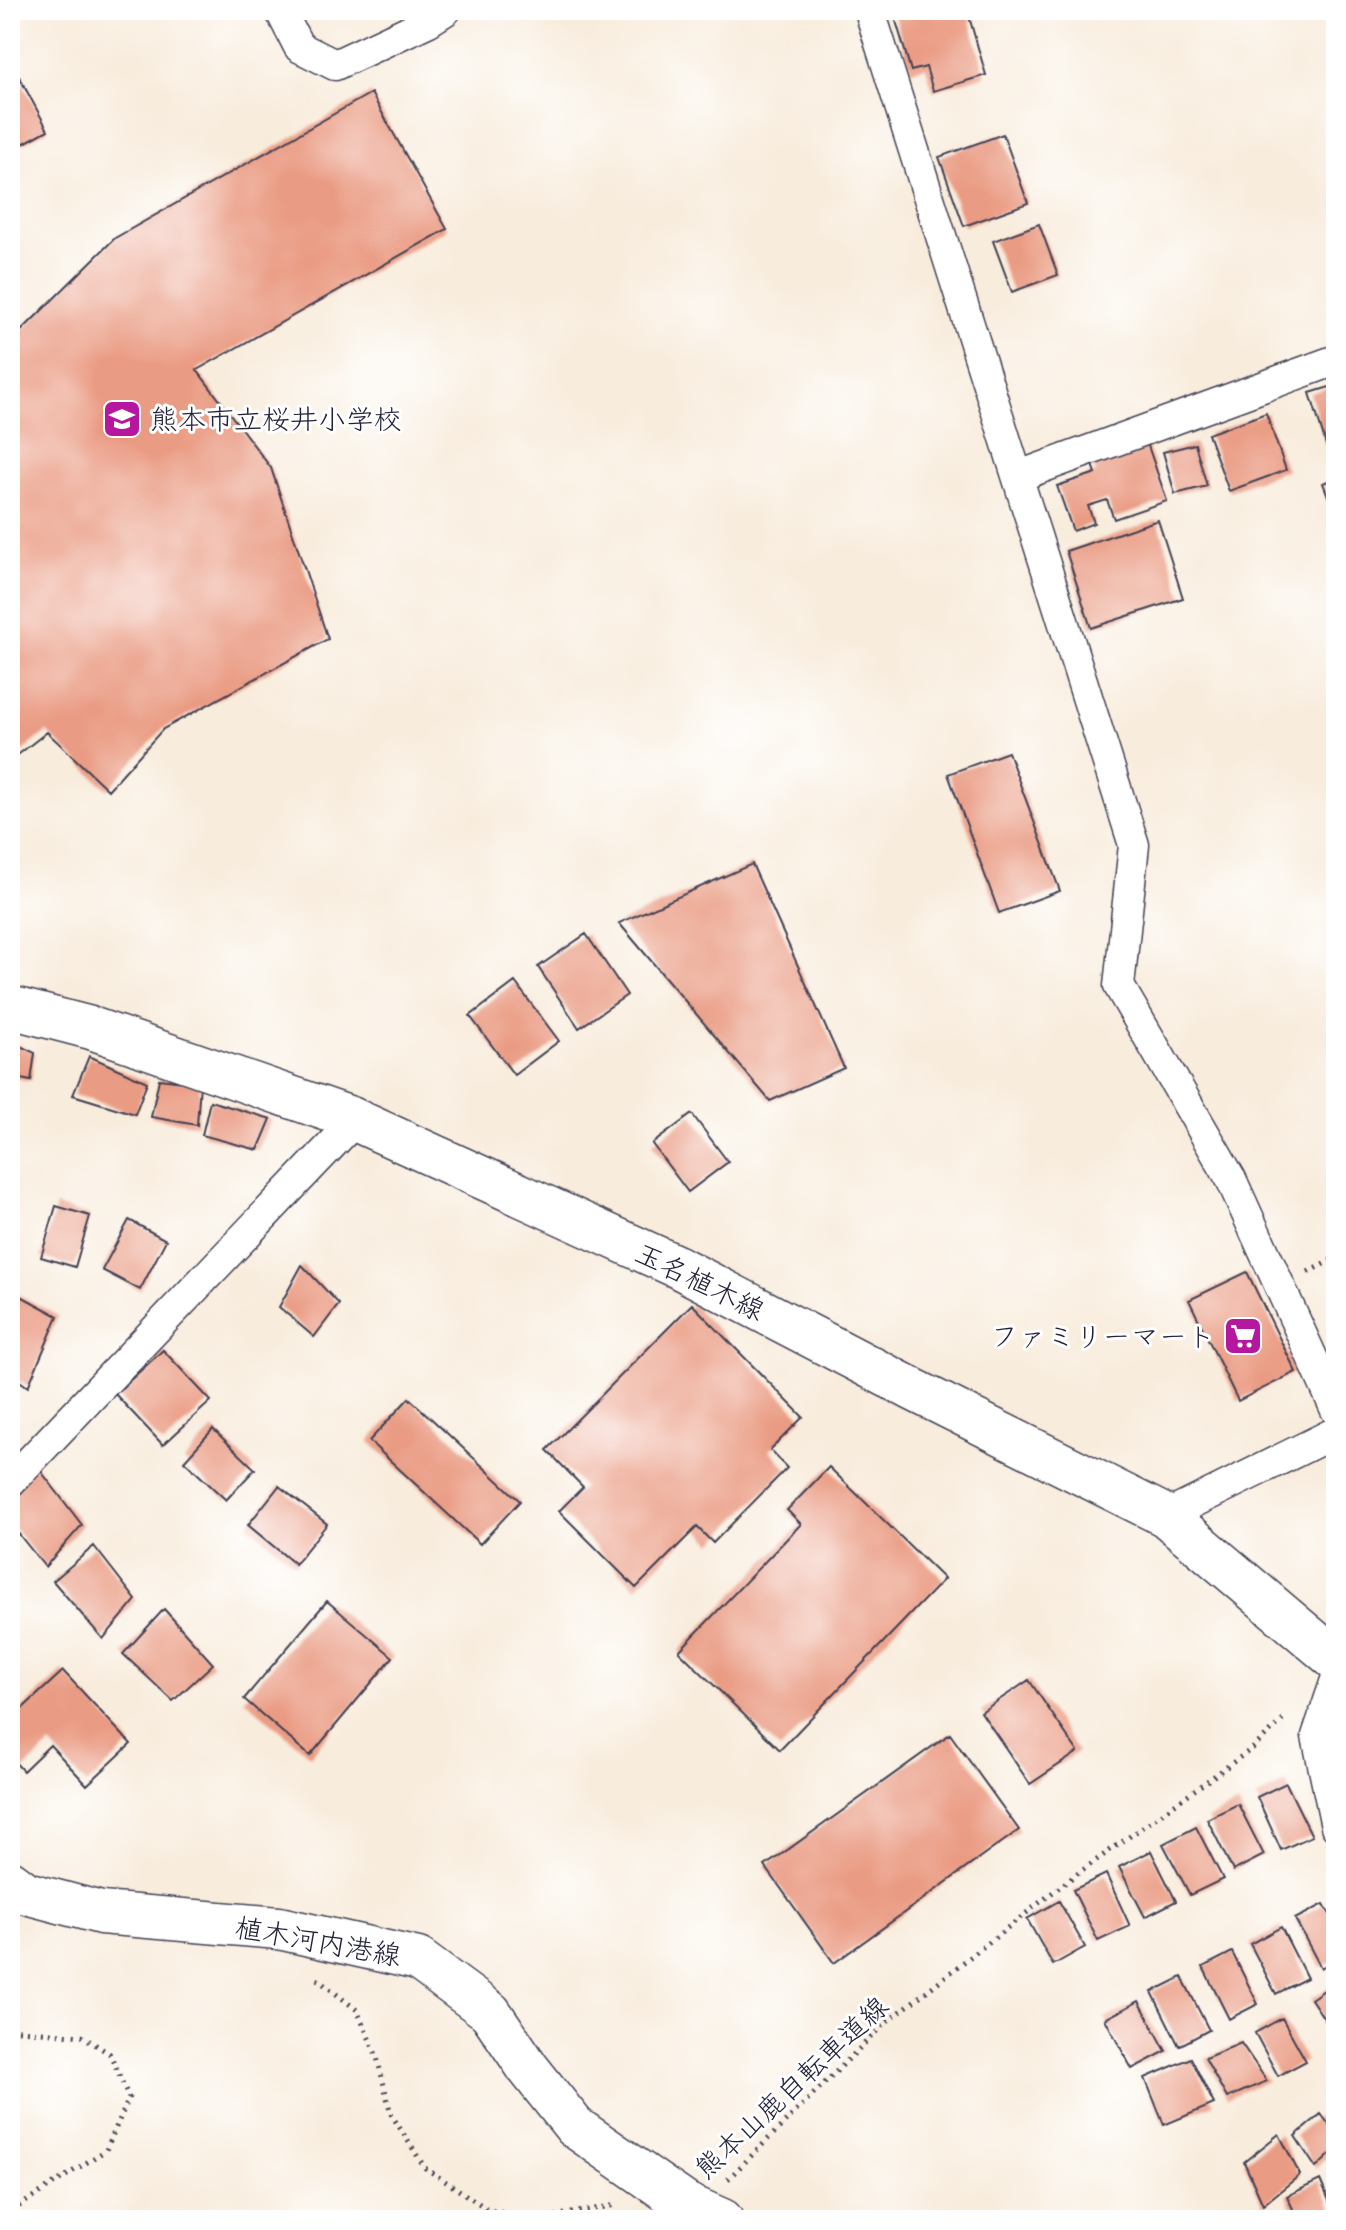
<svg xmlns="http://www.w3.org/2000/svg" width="1346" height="2230" font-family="Caveat,'Klee One',sans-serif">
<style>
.building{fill:#ea9b83}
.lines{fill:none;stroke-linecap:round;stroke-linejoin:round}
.minor-casing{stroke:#424053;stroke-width:33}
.secondary-casing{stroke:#424053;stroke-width:45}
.path{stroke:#424053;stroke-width:5;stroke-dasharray:2 6;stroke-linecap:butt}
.minor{stroke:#fff;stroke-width:30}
.secondary{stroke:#fff;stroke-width:42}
.labels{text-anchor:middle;stroke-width:6;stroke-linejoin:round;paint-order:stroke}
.poi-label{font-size:28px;fill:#22223b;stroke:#fff;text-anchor:start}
.street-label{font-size:28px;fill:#22223b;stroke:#fff}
</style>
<rect width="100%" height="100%" fill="#fff"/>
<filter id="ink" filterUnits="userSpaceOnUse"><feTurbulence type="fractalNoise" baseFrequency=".0125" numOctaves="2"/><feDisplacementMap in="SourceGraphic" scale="16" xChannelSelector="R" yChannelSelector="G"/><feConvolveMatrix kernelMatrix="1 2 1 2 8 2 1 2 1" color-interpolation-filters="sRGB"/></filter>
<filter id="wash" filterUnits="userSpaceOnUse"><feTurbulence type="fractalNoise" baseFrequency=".006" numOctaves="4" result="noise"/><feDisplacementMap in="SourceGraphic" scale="32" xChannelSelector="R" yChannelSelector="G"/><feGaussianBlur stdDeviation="1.8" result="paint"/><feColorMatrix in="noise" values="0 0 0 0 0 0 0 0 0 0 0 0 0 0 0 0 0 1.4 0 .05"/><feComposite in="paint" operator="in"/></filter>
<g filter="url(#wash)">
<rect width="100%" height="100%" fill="#f8ecdc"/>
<g id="blocks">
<path class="building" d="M936 10 938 16 967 10 986 75 933 91 926 67 911 71 893 11Z
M10 60 48 130 10 151Z
M371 93 447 229 197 370 271 468 328 639 163 729 108 790 47 732 10 761V331L14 338 115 238Z
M1003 134 1028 203 964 226 939 157Z
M1039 224 1058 275 1012 292 993 241Z
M1336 385V457L1330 458 1310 393Z
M1266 413 1286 470 1229 491 1208 434Z
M1146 440 1167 501 1114 519 1107 500 1088 506 1094 523 1073 531 1057 486 1096 473 1091 459Z
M1195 444 1207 486 1175 494 1163 452Z
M1336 478V517L1323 483Z
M1158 520 1183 598 1091 628 1066 551Z
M1008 752 1060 891 999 913 948 774Z
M752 864 844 1068 770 1101 619 923Z
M586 934 627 995 579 1028 538 967Z
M515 982 559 1041 514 1075 470 1016Z
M10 1041 35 1053 31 1081 10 1077Z
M89 1056 147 1082 135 1114 73 1095Z
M159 1079 200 1084 197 1125 151 1117Z
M210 1101 271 1119 258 1150 202 1135Z
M692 1114 728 1162 688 1192 652 1144Z
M56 1206 90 1216 75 1267 41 1257Z
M129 1220 166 1240 140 1290 102 1270Z
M302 1265 339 1304 314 1337 279 1307Z
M1247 1272 1296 1372 1238 1401 1189 1300Z
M10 1290 58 1316 28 1387 10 1374Z
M692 1304 803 1417 770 1450 787 1468 713 1543 697 1527 636 1588 559 1511 583 1487 547 1450Z
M163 1350 211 1401 163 1445 115 1394Z
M409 1398 520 1501 480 1544 369 1441Z
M213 1429 255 1469 226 1500 184 1461Z
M37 1466 82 1525 45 1567 10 1523V1488Z
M829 1467 944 1579 780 1750 679 1651 801 1524 787 1510Z
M279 1486 327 1524 295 1564 248 1525Z
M94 1546 136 1600 103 1639 53 1581Z
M327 1601 393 1657 310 1756 244 1699Z
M164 1609 213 1664 173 1701 123 1654Z
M63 1671 131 1744 87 1785 50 1745 23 1771 10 1757V1720Z
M1029 1680 1078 1752 1030 1784 981 1712Z
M950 1734 1019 1830 834 1963 765 1866Z
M1286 1783 1312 1836 1281 1850 1257 1797Z
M1238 1804 1264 1855 1233 1871 1207 1819Z
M1196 1827 1223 1879 1190 1895 1163 1844Z
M1151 1851 1176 1901 1145 1917 1119 1867Z
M1106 1874 1130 1926 1098 1941 1073 1890Z
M1059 1901 1085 1947 1053 1965 1027 1919Z
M1324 1904 1336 1925V1960L1321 1968 1295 1919Z
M1281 1927 1307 1978 1276 1994 1250 1944Z
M1232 1952 1258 2004 1229 2019 1203 1967Z
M1182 1977 1209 2030 1179 2046 1152 1992Z
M1336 1982V2037L1311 1999Z
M1139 2001 1166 2051 1132 2069 1105 2019Z
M1282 2018 1306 2061 1278 2076 1255 2033Z
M1241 2043 1267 2081 1227 2098 1205 2058Z
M1191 2058 1214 2104 1164 2125 1145 2078Z
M1321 2114 1336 2134V2149L1316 2168 1295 2136Z
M1279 2134 1300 2175 1263 2205 1244 2162Z
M1320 2180 1335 2214 1323 2220H1298L1287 2196Z"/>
</g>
</g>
<g filter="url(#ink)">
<use href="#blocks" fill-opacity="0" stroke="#424053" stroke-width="2"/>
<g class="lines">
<defs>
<path id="minor" d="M280 10 299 47 335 65 429 21 446 10
M874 10 872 18 1134 845 1119 986 1231 1179 1336 1410
M1019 476 1336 360
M10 1482 344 1132 351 1118
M1166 1516 1336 1432
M1336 1680 1317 1736 1336 1826"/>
<path id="secondary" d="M10 1007 91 1028 351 1118 676 1266 914 1390 1166 1516 1336 1660
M10 1881 26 1893 101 1913 279 1928 418 1959 490 2012 528 2068 575 2127 686 2204 722 2220"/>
</defs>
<use href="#minor" class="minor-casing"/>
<use href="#secondary" class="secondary-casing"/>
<path class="path" d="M1308 1272 1336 1258
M317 1979 357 2010 377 2057 391 2114 425 2168 489 2210 536 2219 617 2205
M10 2029 82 2036 110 2054 129 2098 106 2150 10 2212
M728 2179 882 2026 1066 1882 1253 1748 1286 1717"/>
<use href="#minor" class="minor"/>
<use href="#secondary" class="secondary"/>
</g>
</g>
<defs>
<symbol id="school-square" viewBox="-11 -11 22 22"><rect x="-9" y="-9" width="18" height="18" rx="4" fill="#b5179e" stroke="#fff"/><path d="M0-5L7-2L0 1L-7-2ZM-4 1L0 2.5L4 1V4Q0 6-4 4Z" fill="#fff"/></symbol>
<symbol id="supermarket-square" viewBox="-11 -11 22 22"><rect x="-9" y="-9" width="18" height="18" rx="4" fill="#b5179e" stroke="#fff"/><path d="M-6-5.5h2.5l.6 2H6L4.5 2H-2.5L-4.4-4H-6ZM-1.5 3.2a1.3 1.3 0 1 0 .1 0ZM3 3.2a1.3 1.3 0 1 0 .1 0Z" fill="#fff"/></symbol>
</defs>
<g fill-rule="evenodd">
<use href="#school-square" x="100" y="397" width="44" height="44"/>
<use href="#supermarket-square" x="1221" y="1314" width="44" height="44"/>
</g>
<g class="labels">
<g class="poi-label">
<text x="150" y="429">熊本市立桜井小学校</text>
<text x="1215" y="1346" text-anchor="end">ファミリーマート</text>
</g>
<g class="street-label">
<text transform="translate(700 1281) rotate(26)" y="10">玉名植木線</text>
<text transform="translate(318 1941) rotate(10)" y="10">植木河内港線</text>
<text transform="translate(791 2087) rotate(-43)" y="10">熊本山鹿自転車道線</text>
</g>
</g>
<rect width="1346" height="2230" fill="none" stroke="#fff" stroke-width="40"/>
</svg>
